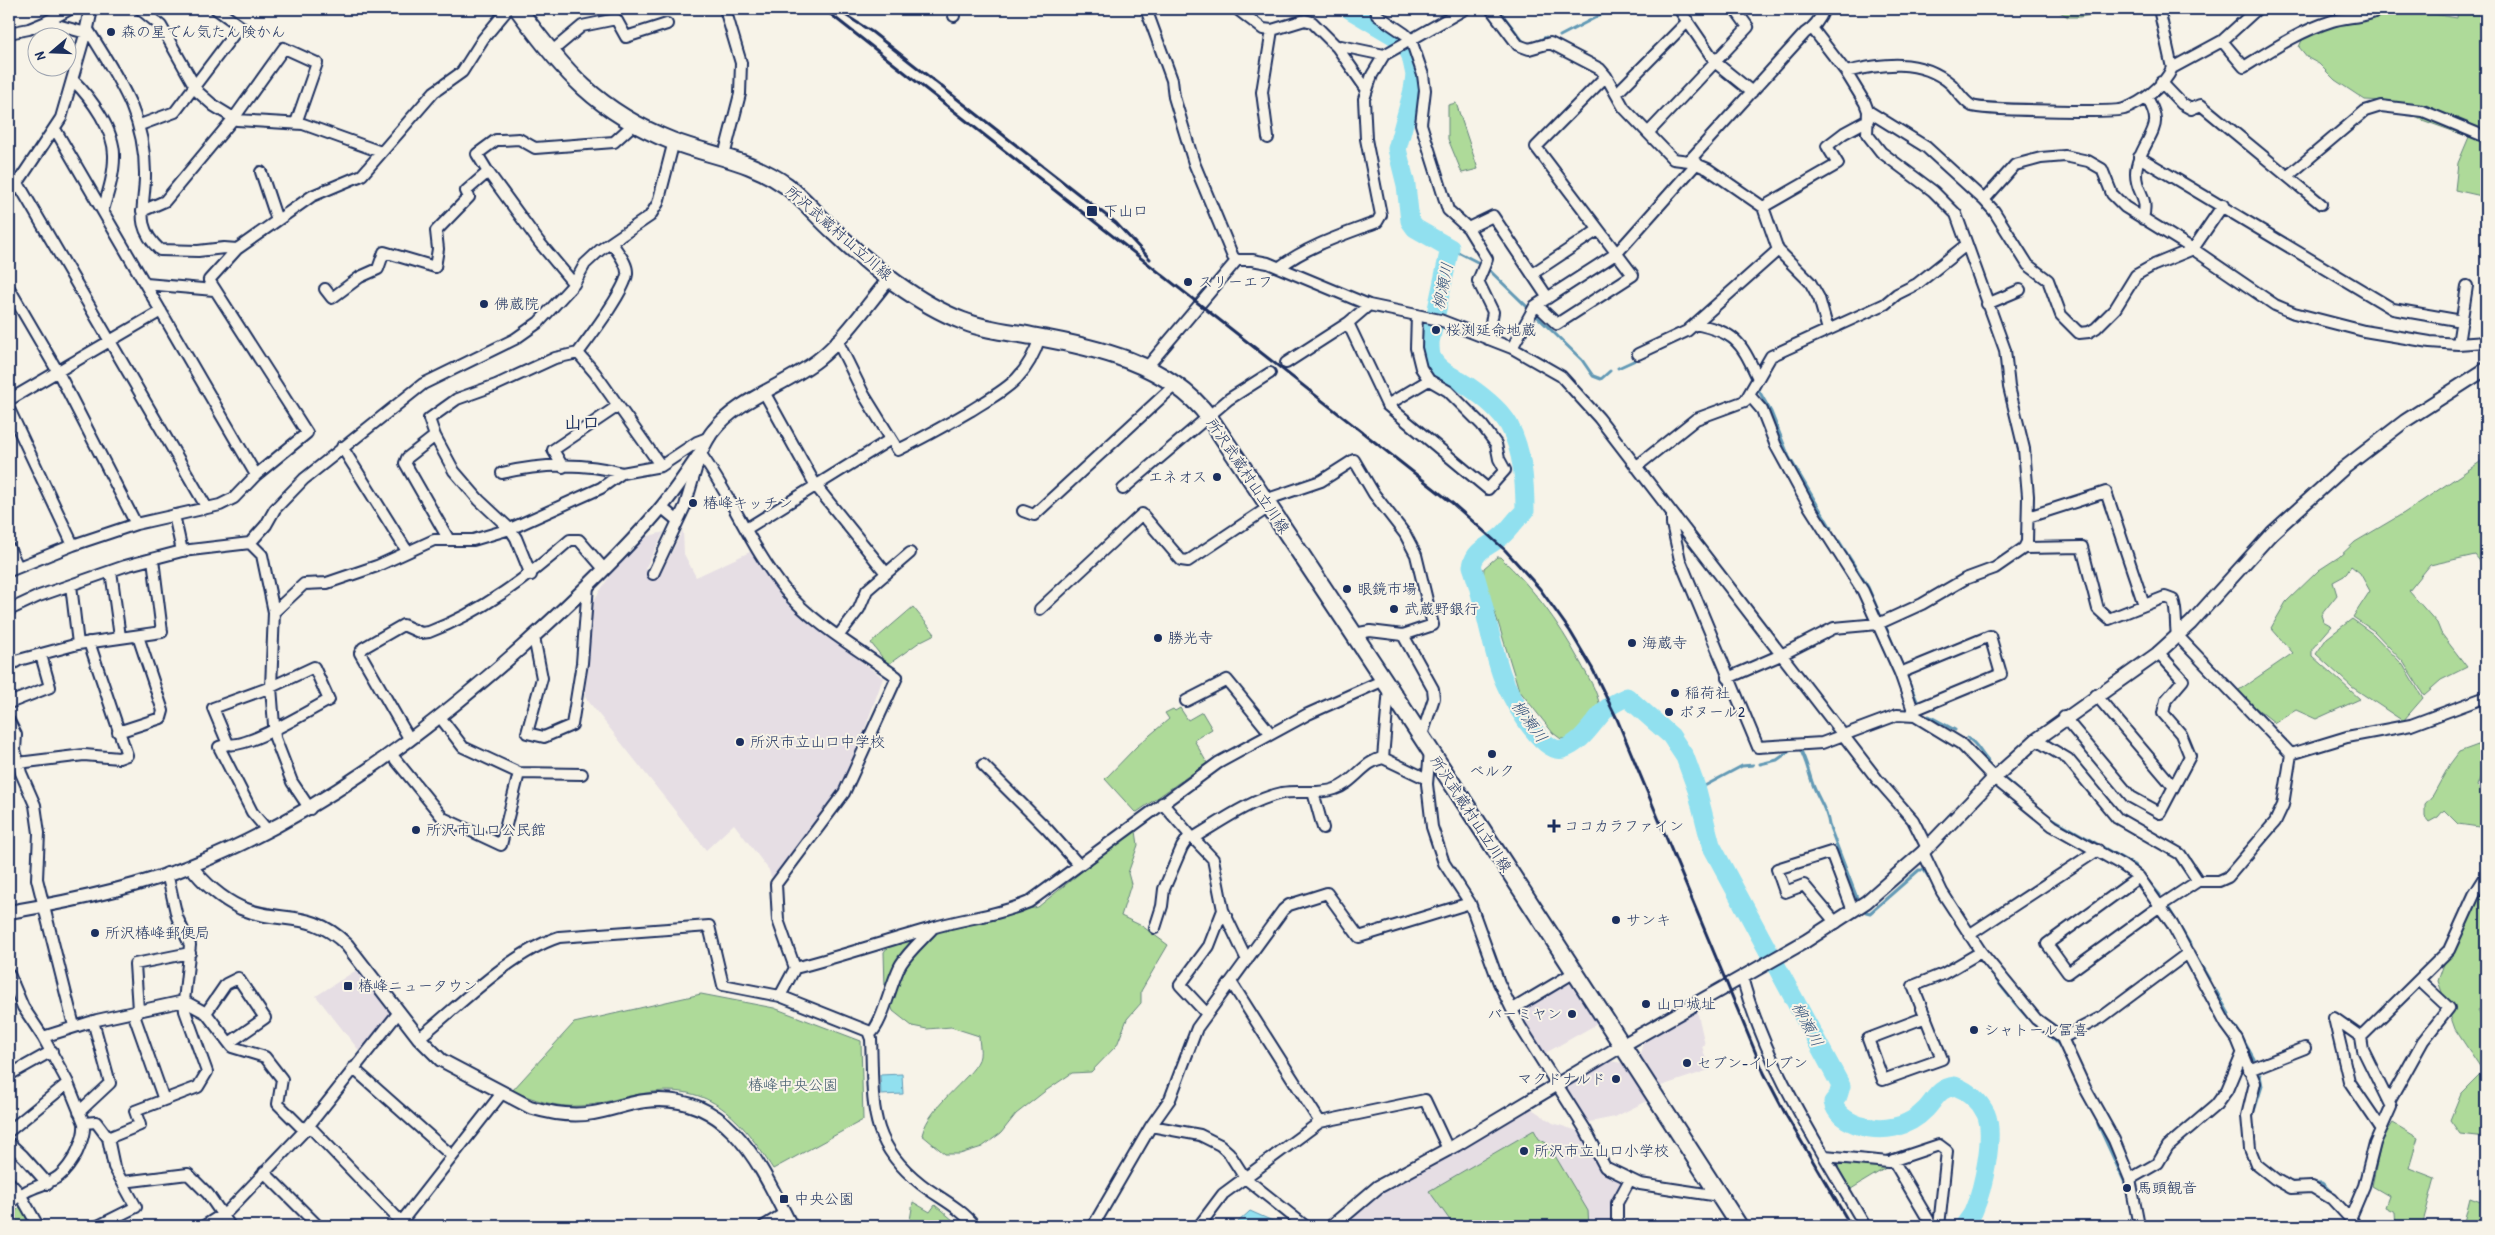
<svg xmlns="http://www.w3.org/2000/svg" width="2495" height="1235" font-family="'Patrick Hand','Klee One',sans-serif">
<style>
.built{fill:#e6dee4}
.green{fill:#aeda99;stroke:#64847c}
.water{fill:#91e0ef;stroke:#6299b5}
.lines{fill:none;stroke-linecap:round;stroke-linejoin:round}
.stream{stroke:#6299b5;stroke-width:3}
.river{stroke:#91e0ef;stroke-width:19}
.minor-casing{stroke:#1b2f5e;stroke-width:14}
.tertiary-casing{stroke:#1b2f5e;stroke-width:16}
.primary-casing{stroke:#1b2f5e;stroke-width:20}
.minor{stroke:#f7f3e8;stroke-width:10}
.tertiary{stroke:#f7f3e8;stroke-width:12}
.primary{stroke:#f7f3e8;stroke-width:16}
.rail{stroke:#1b2f5e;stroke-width:3}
.poi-dot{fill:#1b2f5e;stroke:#f7f3e8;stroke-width:2}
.labels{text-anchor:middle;stroke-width:4;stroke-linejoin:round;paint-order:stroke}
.poi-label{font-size:15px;fill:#1b2f5e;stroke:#f7f3e8;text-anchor:start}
.street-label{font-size:15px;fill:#1b2f5e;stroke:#f7f3e8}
.park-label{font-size:15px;fill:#405a6d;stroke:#f7f3e8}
.water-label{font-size:16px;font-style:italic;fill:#33527b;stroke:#f7f3e8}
.quarter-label{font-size:18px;font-weight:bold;fill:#1b2f5e;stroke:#f7f3e8}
</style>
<rect width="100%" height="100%" fill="#f7f3e8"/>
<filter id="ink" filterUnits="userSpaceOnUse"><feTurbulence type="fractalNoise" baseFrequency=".02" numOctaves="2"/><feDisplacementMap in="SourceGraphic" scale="10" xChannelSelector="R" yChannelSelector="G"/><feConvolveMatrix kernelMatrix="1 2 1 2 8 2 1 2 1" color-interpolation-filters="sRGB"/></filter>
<g filter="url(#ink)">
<path class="built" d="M683 530 684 554 696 577 752 551 796 611 883 678 844 787 775 876 771 877 769 870 734 824 706 850 585 697 592 603 611 574 645 537 664 532 645 569 659 577Z
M358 969 394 1014 361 1053 316 996Z
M1565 983 1570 984 1597 1024 1542 1055 1527 1031 1520 1014Z
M1697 1010 1705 1045 1702 1046 1709 1070 1658 1087 1639 1057 1644 1040Z
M1609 1061 1622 1063 1649 1100 1615 1117 1585 1123 1565 1092V1088Z
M1532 1109 1553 1123 1581 1132 1600 1170 1624 1183 1613 1226H1342L1379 1195Z"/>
<path class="green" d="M2055 9H2129L2079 17H2068Z
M2388 9H2404L2457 18 2458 9H2486V197L2455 190 2458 163 2469 137 2414 117 2387 101 2365 100 2335 80 2319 64 2308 58 2299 47 2303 38 2333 25 2373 17Z
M1456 103 1478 169 1462 173 1448 139V105Z
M2486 458V569L2475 555 2430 565 2409 591 2437 623 2441 633 2467 667 2441 680 2424 695 2404 663 2374 631 2353 617 2370 591 2360 573 2351 566 2344 576 2333 582 2337 595 2321 615 2323 621 2332 626 2312 649V656L2360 699 2316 719 2296 710 2275 723 2236 692 2293 653 2271 628 2286 602 2319 570 2339 557 2355 542 2404 513Z
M1497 557H1500C1534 589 1557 620 1580 662 1588 677 1597 690 1600 707L1570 738 1561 739 1553 733 1519 690 1497 619 1483 581 1484 568Z
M913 607 935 634 921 641 886 666 878 661 882 657 871 643Z
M2352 619 2373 634 2403 665 2423 698 2403 721 2352 687 2316 654 2327 638Z
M1180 708 1188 720 1202 712 1212 729 1194 740 1207 763 1137 812 1134 811 1105 779 1137 746 1169 719 1165 713 1173 709 1175 711Z
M2486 742V770L2482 773 2477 786 2486 795V828L2458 824 2444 810 2438 817 2429 822 2425 817V804L2433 795 2450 764 2459 752Z
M1135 824 1138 845 1128 873 1131 884 1121 916 1142 926 1168 945 1141 991V1003L1127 1019 1117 1045 1091 1072 1072 1073 1044 1092 1016 1114 1001 1133 982 1147 960 1154H945L922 1135C929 1104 978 1074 980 1056 981 1050 979 1042 979 1036L951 1027 927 1029 912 1026 893 1011 885 988 884 952 894 939 1038 907 1096 860Z
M2486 872V1003L2478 1010 2486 1024V1137L2460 1134 2450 1120 2461 1093 2483 1071 2455 1029 2438 981 2470 889Z
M701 994 774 1008 861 1041 863 1120 773 1169C741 1119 711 1082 646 1093 623 1096 601 1105 579 1106 555 1108 534 1099 512 1091L574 1023Z
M2393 1123 2418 1138 2409 1168 2435 1178 2422 1226H2396L2395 1212 2385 1207 2389 1196 2372 1186 2382 1139Z
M1534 1130 1539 1139 1548 1144 1588 1211 1589 1226H1454L1429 1191Z
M1840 1162 1889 1166 1851 1189 1838 1168Z
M2470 1198 2486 1204 2480 1226H2463Z
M913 1202 930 1212 935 1205 960 1226H909Z
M20 1207 32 1226H9V1218Z"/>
<path class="water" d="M902 1074 903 1094 881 1095 880 1075Z
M1250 1211 1284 1226H1238V1222Z"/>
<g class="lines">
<path class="stream" d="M1498 9 1525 44
M1560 36 1612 9
M1533 43 1546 37
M1450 248 1485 266 1582 360 1593 376 1601 379 1610 371
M1721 337 1734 346
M1744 361 1752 379
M1618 368 1664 347
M1759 391 1771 412 1789 457 1831 528
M1839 541 1868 587 1881 617
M1885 625 1900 661
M1907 678 1918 703
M1929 716 1955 730
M1968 738C1978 744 1980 753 1988 761
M1760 764 1777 760 1791 750 1800 749C1806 760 1808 770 1812 782 1817 798 1827 808 1829 825L1857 898
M2006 780 2030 801
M1697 790 1742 766 1753 765
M2050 817 2134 865 2160 895
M1943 902 1972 947
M2168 907 2190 944
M1866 912 1870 913 1919 870H1924L1935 887
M2195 955 2209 979
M1983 962C1999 983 2014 1005 2033 1023 2043 1032 2056 1038 2062 1049
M2216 991 2229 1014
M2236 1027 2254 1059
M2087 1101 2090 1109
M2253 1114 2262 1086 2260 1075
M2098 1124 2126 1185
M2253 1136 2254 1128
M2288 1182 2322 1183 2347 1207
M2356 1215 2359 1222 2371 1226"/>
<path class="river" d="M1349 9 1398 38 1407 48 1411 56 1415 75 1413 90 1397 149 1406 185 1410 221 1415 228 1450 248 1430 342C1430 347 1430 354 1432 358 1438 371 1456 378 1468 386 1481 395 1501 411 1509 425 1523 452 1525 482 1525 511 1517 518 1511 527 1504 534 1492 546 1475 548 1472 566 1484 600 1489 636 1500 670 1505 688 1541 756 1563 749 1582 743 1592 724 1604 711 1610 705 1620 700 1627 697L1671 736 1685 757 1697 790 1711 845 1841 1086 1838 1096 1833 1102C1836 1114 1847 1121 1858 1125 1882 1133 1908 1128 1926 1109 1936 1098 1939 1088 1955 1086 1968 1091 1980 1101 1986 1114 1995 1135 1983 1189 1974 1210 1972 1216 1967 1221 1964 1226"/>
<defs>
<path id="minor" d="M140 9 161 26 198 92 214 106 237 120 303 124 381 152
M953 9 954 16
M1146 9 1172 80 1174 97 1194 163 1233 257 1237 260
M1237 9 1263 29 1272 30 1305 20 1312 22 1337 47 1341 46 1384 55
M1376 9 1377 15 1405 34 1411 40 1423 75 1425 90 1421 124 1448 210 1468 228 1487 259 1478 281 1493 312 1488 339
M1491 9 1518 45 1529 49 1550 43 1600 69 1606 76 1624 108 1673 159 1689 161 1708 169 1763 207 1778 250 1687 331 1638 354
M1679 9 1716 63 1752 92
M46 22 70 9
M87 28C117 77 146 115 145 176 145 207 133 225 160 250L198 251 224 248 237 249
M9 33 29 29 46 22 86 33
M2222 41 2244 67C2273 49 2300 31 2332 21 2345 17 2373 16 2379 9
M1337 47 1367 90
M551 52 582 26 616 19 626 37 667 24
M2172 68 2222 41 2257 9
M1846 72C1881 64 1920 57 1951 84 1958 91 1963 101 1972 106 1981 110 2114 113 2124 109 2142 103 2165 85 2172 68L2159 9
M73 80C91 98 115 131 114 157 114 175 108 193 103 210
M2161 82 2182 104 2191 109 2201 105 2321 204
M1616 94 1688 21
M1868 111 1926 147 1984 200 1994 211 2028 265 2048 280 2061 315 2079 333 2089 332 2096 328 2115 309 2136 275 2154 265 2193 249 2223 205
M140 125 175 112 240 26 216 9
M55 129 256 475
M1648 133 1748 27 1735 9
M1268 138 1262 92 1272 30
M724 156 740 94 741 63 725 9
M2139 157 2393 309 2462 321
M1689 161 1805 33C1815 27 1820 20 1824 9
M261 172 277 220
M488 172 477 154 496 140H501L519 139 535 148 614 142 635 123
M2288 176 2365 111 2381 106 2423 111 2486 137
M18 183 207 508
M9 196 61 118 87 28
M1984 200 2015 165 2041 158 2065 156 2088 161 2102 169 2112 194 2125 207 2193 249 2275 305 2294 313 2364 331 2430 342 2458 344 2486 342
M1763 207 1838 164 1827 146 1844 133 1868 120
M142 211 165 201 234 118 284 48 317 63 296 123
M2143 219C2149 194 2136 194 2136 174 2136 153 2157 133 2155 119 2155 112 2150 103 2147 97
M1468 228 1493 216 1548 298
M612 243C617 252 628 263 627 274 625 291 589 338 578 353L595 373 661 466
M1778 250 1810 282 1819 298 1828 330
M1280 267C1307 246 1345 234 1377 222L1381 215 1366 139 1364 99 1372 75 1384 55 1465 9
M1532 274 1598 230
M146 284 214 290
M9 288 58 372 136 524
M325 289 332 298 360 277 378 269 384 252 435 267 438 249 436 231 469 197 466 191 488 172 539 242 574 284
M1987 304 2020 290
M1537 305 1557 324 1633 275 1536 147 1606 76
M1348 323 1387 405 1488 489 1505 470 1499 459 1496 444 1482 425 1448 391 1429 380 1421 368 1416 348 1417 315
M1695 324C1737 333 1740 341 1758 378
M837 340 864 395 898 450C923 438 946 425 970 411 1005 389 1026 381 1040 337
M2458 344 2467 286
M1512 348 1535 306 1617 253 1697 163
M1286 363 1348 323 1369 305
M1147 367 1237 260H1252L1268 263 1369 305 1440 320 1512 348 1561 376 1599 418 1877 779 1913 820 1927 848
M764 392 816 486 886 573
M1750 396 1762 410 1776 446 1807 503 1863 591 1900 673 1915 716 1961 744 1994 778 2053 826 2122 865 2139 877 2172 924 2226 1024 2237 1039 2255 1083 2247 1116 2250 1149 2256 1164 2275 1179 2291 1188 2312 1187 2332 1199 2357 1226
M9 400 161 311
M1387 405 1429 380
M9 409 73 545
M435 436 407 458 405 463 449 540
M342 447 407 551
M700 453C732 497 751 548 785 590 810 622 864 653 897 677L844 793 776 884 778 920 795 968
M563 467 553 450 618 406
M1636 467 1696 419 1745 401 1771 356 1885 304 1897 294 1917 284 1966 245
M502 473C540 464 584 462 622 473
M1123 489 1229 399 1270 373
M1265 500 1321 481 1354 460 1374 494 1405 534 1416 555 1433 625 1403 635 1370 631 1354 634
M661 507 678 521
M1023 511 1034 515 1176 384
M1672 514V524L1680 560 1758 747 1822 743 1897 715 1915 716
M174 515 182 551
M2028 517 2106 492 2144 605
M746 529 891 439
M250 543 262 555 274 612 271 687 275 738 292 782 310 809
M9 548 18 567
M2024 548 2082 547 2098 609 2109 619 2165 597 2173 600C2177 611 2175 623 2177 635L2291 754 2283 805 2275 822 2228 877 2219 881H2198L2160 906 2068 973 2047 944 2139 877
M9 571 73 545 136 524 220 505 234 498 256 475 307 433 209 280 237 249 312 196 362 175 434 92 462 72 483 39 508 9
M111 571 120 637
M653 574 685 506 699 459
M531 575 516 538 510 529 479 500 454 471 435 436 429 419 457 399 496 385 555 358 578 353
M71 585 78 644
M1040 609 1142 514 1181 560 1188 561 1269 507
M9 610 39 596 125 566 182 551 250 543 266 525 275 509 304 479 423 384 515 339 539 322 574 284 585 264 600 250 650 216 658 203 674 141
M274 612 304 584 327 583 377 566 434 540H473L510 529 601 488 622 473 661 466 697 442 710 437
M839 635 859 609 867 590 910 553
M1403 635 1433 689 1434 698 1421 738
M534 637 542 678 527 733 544 737 572 725 582 663 588 585
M9 666 19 660 78 644 162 632 153 559
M314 667 329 700C310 710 247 749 228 744L213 708 271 687Z
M1900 673 1990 636 2001 674 1914 710
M1728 678 1781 655 1834 628 1878 624 1922 604 1965 579 1995 568 2024 548 2027 542 2028 496 2024 449 2009 387 2005 350 1956 214 1933 191 1881 152 1867 134 1868 111 1865 103 1846 72 1812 28
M2096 695 2173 786
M1186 701 1227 680 1271 734
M9 703 50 687 41 655
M440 717 463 747 519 773 582 774
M2064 717 2131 797 2160 813 2190 756 2181 734 2163 713 2166 700 2183 680 2158 652
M9 721 16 735 15 750 21 773 35 805 39 833 37 879 74 1026
M118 732 161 718 163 711 138 636
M410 740 360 653 363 648 403 625 421 633 429 632C482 612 528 577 570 540H579L604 569
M2036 740 2068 759 2117 818 2180 854 2198 881
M228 744 219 747 252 812 268 831
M1430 751 1427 784 1432 827 1444 863 1470 903 1499 983 1520 1026 1585 1129 1605 1167 1640 1184 1719 1196
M391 754 443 818 501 845 519 773
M2291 754 2347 737 2411 725 2486 697
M1383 758 1389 688
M18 763 84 755 119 758 127 755 89 642
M983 765 1047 829 1079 865
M1313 792 1323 828
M1162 803 1190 835
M1193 838 1213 859 1223 910 1209 946 1180 985 1207 1014
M1923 852 1942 892 1981 952 2036 1019 2062 1038 2085 1088 2114 1140 2130 1179 2139 1226
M1223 910 1247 960
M1836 923 1804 885 1785 892 1777 869 1831 852 1853 911
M1155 928 1162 906 1164 889 1182 847 1190 835 1193 838C1220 822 1250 800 1282 793 1299 790 1318 795 1335 789 1354 783 1364 761 1383 758L1427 779
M1969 935 2098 850
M9 974 23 1007 43 1037 67 1081 84 1123C85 1134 81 1142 77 1152 56 1194 38 1176 9 1204
M1742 977C1766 1067 1819 1146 1865 1226
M1231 982 1320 1122
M780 996 795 968C842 956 886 941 932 928 964 918 997 916 1029 902L1218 763 1308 714 1384 680
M184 1001 206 1013 232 1047 265 1057 282 1079 278 1104 300 1126 313 1130 405 1226
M1513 1009 1575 972
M206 1013 226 984 238 978 265 1018 229 1043
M1926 1017 1868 1039 1883 1080 1942 1059 1913 986 1943 974 1981 952
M870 1034C883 1024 891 981 901 964 909 951 922 940 932 929
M43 1037 97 1020 184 1001 190 945 177 917 167 873
M2361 1037 2334 1018 2349 1081 2381 1128
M419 1038C460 1005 510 953 559 937L709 926 723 985 780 996 868 1031 871 1039C874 1102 866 1141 921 1184 939 1198 960 1207 975 1226
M2062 1038 2102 1017 2188 953
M353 1068 452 1156
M2249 1070 2305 1048
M9 1075 52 1051
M164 1100 135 1018 138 1010 135 964 190 953
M2389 1102 2423 1041 2449 1008 2420 981
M79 1112 110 1083 93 1021
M84 1123 96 1122 108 1138 114 1167 136 1207 98 1226
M1151 1126 1170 1099 1197 1028 1283 910 1289 905 1327 893 1359 937 1470 903
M9 1131 68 1083
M108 1138 140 1125 135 1111 198 1087 207 1072 185 1011 184 1001
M9 1143 23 1156 48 1184
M1825 1156 1888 1162 1939 1145 1947 1151 1939 1226
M1893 1160 1932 1226
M264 1172 318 1226
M2130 1179 2158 1163 2168 1146 2216 1105 2227 1090 2243 1052
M9 1182 20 1194 38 1226
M123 1182 188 1174 208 1194 230 1226
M2350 1219 2364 1186 2375 1143 2391 1107 2363 1050 2361 1037 2449 950 2474 895 2486 876
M204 1226 228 1211 307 1128 399 1012
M398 1226 502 1093
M764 1226 785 1213
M1093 1226 1151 1126 1200 1135 1220 1145 1229 1153 1245 1178 1305 1226
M1199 1226 1223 1194 1320 1122 1425 1100 1448 1149
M1617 1226V1203L1629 1181"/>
<path id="tertiary" d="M87 28 91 9
M191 866C203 883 222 899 241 908 282 925 310 908 347 945L419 1038 441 1060 530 1107C550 1113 572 1117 593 1113 611 1110 628 1103 645 1101 729 1091 760 1165 791 1226
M9 912C68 902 137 888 193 865 316 816 423 735 522 647 570 604 618 559 660 509 674 492 687 473 699 455 704 447 707 438 713 431 739 398 787 385 819 359 845 338 868 304 889 279
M1332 1226 1378 1187 1456 1145 1623 1045 1806 941 1866 902 1923 852 1994 778 2036 740 2157 654 2191 623 2272 533 2344 468 2405 421 2486 369"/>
<path id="primary" d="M518 9C563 71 598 112 672 141 714 157 749 159 787 186 804 199 819 218 835 232 870 266 918 304 963 321 985 330 1010 332 1032 336 1095 347 1168 363 1209 417 1389 684 1564 955 1739 1226"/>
</defs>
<use href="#minor" class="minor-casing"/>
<use href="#tertiary" class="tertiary-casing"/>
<use href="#primary" class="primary-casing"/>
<use href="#minor" class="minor"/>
<use href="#tertiary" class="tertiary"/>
<use href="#primary" class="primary"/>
<path class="rail" d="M824 9 1451 502 1505 550 1540 589 1570 631 1592 668 1617 719 1764 1073 1787 1117 1851 1226
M836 9 872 32 1081 196 1116 223 1150 259"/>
</g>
</g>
<g class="poi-dot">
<circle cx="111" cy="32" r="5"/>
<rect x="1086" y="205" width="12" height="12" rx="2.5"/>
<circle cx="1188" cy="282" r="5"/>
<circle cx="484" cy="304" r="5"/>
<circle cx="1436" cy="330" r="5"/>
<circle cx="1217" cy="477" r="5"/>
<circle cx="693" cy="503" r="5"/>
<circle cx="1347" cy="589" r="5"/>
<circle cx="1394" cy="609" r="5"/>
<circle cx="1158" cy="638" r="5"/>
<circle cx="1632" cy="643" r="5"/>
<circle cx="1675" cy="693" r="5"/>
<circle cx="1669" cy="712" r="5"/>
<circle cx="740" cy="742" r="5"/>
<circle cx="1492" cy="754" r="5"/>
<path d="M1551.5 818.5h5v5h5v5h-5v5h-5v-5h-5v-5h5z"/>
<circle cx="416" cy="830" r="5"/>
<circle cx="1616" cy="920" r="5"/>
<circle cx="95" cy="933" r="5"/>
<rect x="343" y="981" width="10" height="10" rx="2.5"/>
<circle cx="1646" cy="1004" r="5"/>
<circle cx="1572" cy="1014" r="5"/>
<circle cx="1974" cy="1030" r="5"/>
<circle cx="1687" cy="1063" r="5"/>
<circle cx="1616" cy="1079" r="5"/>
<circle cx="1524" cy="1151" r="5"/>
<circle cx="2127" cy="1188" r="5"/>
<rect x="779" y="1194" width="10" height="10" rx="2.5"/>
</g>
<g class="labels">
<g class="poi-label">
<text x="121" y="37">森の星でん気たん険かん</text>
<text x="1103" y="216">下山口</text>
<text x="1198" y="287">スリーエフ</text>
<text x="494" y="309">佛蔵院</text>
<text x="1446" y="335">桜渕延命地蔵</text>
<text x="1207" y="482" text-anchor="end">エネオス</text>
<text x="703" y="508">椿峰キッチン</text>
<text x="1357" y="594">眼鏡市場</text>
<text x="1404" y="614">武蔵野銀行</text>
<text x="1168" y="643">勝光寺</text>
<text x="1642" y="648">海蔵寺</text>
<text x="1685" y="698">稲荷社</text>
<text x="1679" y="717">ボヌール2</text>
<text x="750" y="747">所沢市立山口中学校</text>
<text x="1492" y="776" text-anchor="middle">ベルク</text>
<text x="1564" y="831">ココカラファイン</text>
<text x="426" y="835">所沢市山口公民館</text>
<text x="1626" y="925">サンキ</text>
<text x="105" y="938">所沢椿峰郵便局</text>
<text x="358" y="991">椿峰ニュータウン</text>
<text x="1656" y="1009">山口城址</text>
<text x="1562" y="1019" text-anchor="end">バーミヤン</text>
<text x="1984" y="1035">シャトール冨喜</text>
<text x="1697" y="1068">セブン-イレブン</text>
<text x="1606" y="1084" text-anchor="end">マクドナルド</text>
<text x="1534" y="1156">所沢市立山口小学校</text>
<text x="2137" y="1193">馬頭観音</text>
<text x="794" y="1204">中央公園</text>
</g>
<g class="street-label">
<text transform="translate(839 233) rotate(41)" y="5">所沢武蔵村山立川線</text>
<text transform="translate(1248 476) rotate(56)" y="5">所沢武蔵村山立川線</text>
<text transform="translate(1471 814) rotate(57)" y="5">所沢武蔵村山立川線</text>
</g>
<g class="park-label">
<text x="793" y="1090">椿峰中央公園</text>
</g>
<g class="water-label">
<text transform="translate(1442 286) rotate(-78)" y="6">柳瀬川</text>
<text transform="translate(1530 721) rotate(54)" y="6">柳瀬川</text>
<text transform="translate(1808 1024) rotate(62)" y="6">柳瀬川</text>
</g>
<g class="quarter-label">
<text x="582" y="429">山口</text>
</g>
</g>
<rect width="2495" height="1235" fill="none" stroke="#f7f3e8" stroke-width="30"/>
<rect x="15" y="15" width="2465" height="1205" fill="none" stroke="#1b2f5e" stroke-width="2" filter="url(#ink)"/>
<g transform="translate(52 52) rotate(251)"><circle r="24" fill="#f7f3e8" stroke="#9fa5b1"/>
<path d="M0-4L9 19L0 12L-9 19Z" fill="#1b2f5e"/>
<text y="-8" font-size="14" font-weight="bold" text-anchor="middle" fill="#1b2f5e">N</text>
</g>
</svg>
